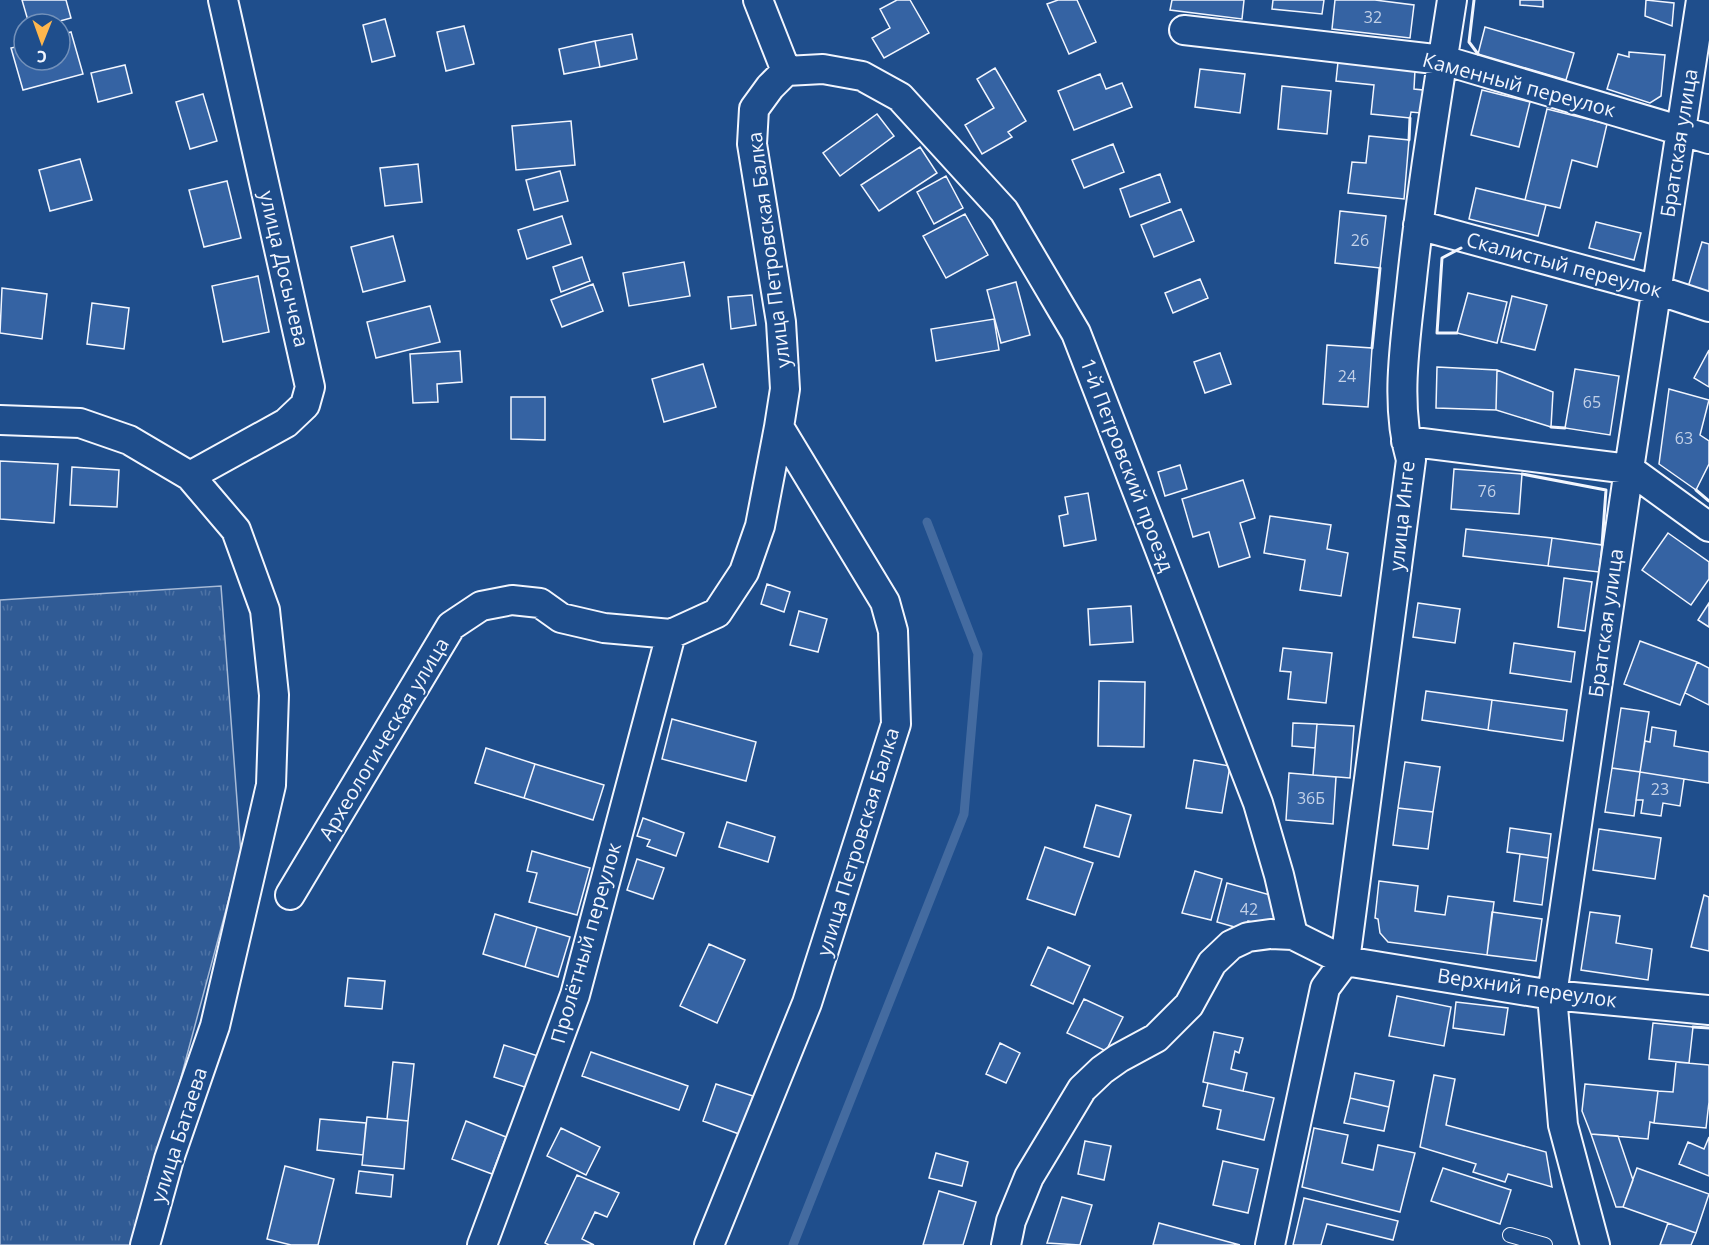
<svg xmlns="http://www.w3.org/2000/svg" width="1709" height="1245" font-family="'Open Sans',sans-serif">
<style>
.grass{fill:url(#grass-tufts);stroke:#a8bbd7;stroke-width:1.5}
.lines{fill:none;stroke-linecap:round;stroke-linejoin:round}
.stream{stroke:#446ba0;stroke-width:9}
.building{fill:#3563a3;stroke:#f2f6ff;stroke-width:1.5}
.service-casing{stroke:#f2f6ff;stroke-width:16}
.minor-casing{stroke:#f2f6ff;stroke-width:32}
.service{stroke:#1f4e8c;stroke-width:14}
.minor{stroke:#1f4e8c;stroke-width:28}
.wall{stroke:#f2f6ff;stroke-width:3}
.labels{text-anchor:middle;stroke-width:4.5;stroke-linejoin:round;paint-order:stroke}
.number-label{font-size:16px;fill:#c3d1e8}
.street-label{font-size:20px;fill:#f2f6ff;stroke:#1f4e8c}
</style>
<defs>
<pattern id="grass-tufts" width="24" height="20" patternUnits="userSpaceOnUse" patternTransform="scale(1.5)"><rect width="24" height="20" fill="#305b95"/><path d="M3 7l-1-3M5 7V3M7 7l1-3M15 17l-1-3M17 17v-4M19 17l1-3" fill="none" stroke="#4e73a5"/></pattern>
</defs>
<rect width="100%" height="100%" fill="#1f4e8c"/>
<path class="grass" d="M221 586 241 854 136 1245H0V600Z"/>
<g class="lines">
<path class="stream" d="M793 1245 964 814 978 654 927 522"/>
</g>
<path class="building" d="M22 0H66L71 18 49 24H29Z
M897 0H910L929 33 884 58 872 38 890 28 880 9Z
M1058 0H1077L1096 42 1069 54 1047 4Z
M1172 0H1244L1242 19 1170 10Z
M1273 0H1324L1322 14 1272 9Z
M1335 0H1375L1414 5 1410 38 1332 29Z
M1520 0H1543V7L1520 5Z
M1646 0 1674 3 1672 26 1645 16Z
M385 19 395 56 372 62 363 25Z
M464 26 474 64 446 71 437 32Z
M1485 27 1574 53 1566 80 1478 54Z
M71 32 83 74 23 90 11 48 24 45V60H60V35Z
M632 34 637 59 600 67 595 41Z
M595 41 600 67 564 74 559 49Z
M1629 52 1665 55 1661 96 1650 103 1607 89 1618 54 1629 57Z
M1338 62 1415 70 1414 89 1423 90 1421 113 1411 112 1410 118 1371 114 1374 85 1336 81Z
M125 65 132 93 98 102 91 73Z
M995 68 1026 121 1008 132 1012 137 982 154 965 125 994 108 977 79Z
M1200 69 1245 74 1240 113 1195 107Z
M1100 74 1106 89 1122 83 1132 107 1074 130 1058 91Z
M1282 86 1331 91 1327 134 1278 129Z
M1482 90 1530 102 1519 147 1471 135Z
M203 94 217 141 190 149 176 102Z
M1547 109 1607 124 1597 167 1572 160 1560 208 1525 200Z
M877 114 894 136 840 176 823 153Z
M571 121 575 165 516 170 512 126Z
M1369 136 1409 140 1404 199 1348 193 1352 162 1366 163Z
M1113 144 1124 172 1084 188 1072 160Z
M920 147 937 173 879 211 861 185Z
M80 159 92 200 50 211 39 170Z
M418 164 422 202 385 206 380 168Z
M560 171 568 201 534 210 526 180Z
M1160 174 1170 202 1130 217 1120 189Z
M946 176 963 208 934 224 917 192Z
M227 181 241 238 204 247 189 190Z
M1476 188 1546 205 1538 236 1469 219Z
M1181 209 1194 241 1154 257 1141 225Z
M1340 211 1386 216 1380 268 1335 263Z
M965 214 988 255 946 278 923 236Z
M562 216 571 244 527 259 518 230Z
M1596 222 1641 233 1634 260 1589 248Z
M393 236 405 281 363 292 351 247Z
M1702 242 1709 244V293L1688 287Z
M582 257 590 281 561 292 553 267Z
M684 262 690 296 629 306 623 273Z
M258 276 269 332 223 342 212 286Z
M1200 279 1208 298 1173 313 1165 293Z
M1016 282 1030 335 1001 343 987 290Z
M593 284 603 311 562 327 551 300Z
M2 288 47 294 42 339 0 333Z
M1468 293 1507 302 1497 343 1457 333Z
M752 295 756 325 731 329 728 297Z
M1512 296 1547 305 1535 350 1501 342Z
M92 303 129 308 124 349 87 344Z
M430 306 440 342 376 358 367 322Z
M994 319 999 350 936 361 931 329Z
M1327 345 1372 348 1368 407 1323 404Z
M1709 350V387L1694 378Z
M460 351 462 382 437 384 438 402 413 403 410 354Z
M1220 353 1231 384 1205 393 1194 362Z
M703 364 716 407 664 422 652 379Z
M1437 367 1497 370 1496 410 1436 408Z
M1575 369 1619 376 1610 435 1565 428Z
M1497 370 1553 392 1551 427 1496 410Z
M1669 389 1709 400 1700 435 1709 441V464L1696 490 1659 464Z
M511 397H545V440L511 439Z
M0 461 58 464 54 523 0 519Z
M1180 465 1187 489 1165 496 1158 472Z
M72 467 119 470 117 507 70 505Z
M1454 469 1522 474 1519 514 1451 509Z
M1243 480 1255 518 1240 523 1250 557 1219 567 1209 532 1193 537 1182 499Z
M1088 493 1096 540 1064 546 1059 516 1068 514 1065 497Z
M1270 516 1331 525 1327 549 1348 553 1341 596 1300 590 1305 560 1264 553Z
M1466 529 1552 538 1548 566 1463 556Z
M1668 533 1709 562V579L1691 605 1642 570Z
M1552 538 1602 545 1599 572 1548 566Z
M1564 578 1592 582 1585 631 1558 627Z
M767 584 790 592 784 612 761 604Z
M1418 603 1460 609 1455 643 1413 637Z
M1709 603V627L1698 620Z
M1131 606 1133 642 1090 645 1088 609Z
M799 611 827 619 818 652 790 645Z
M1640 641 1697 662 1680 705 1624 684Z
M1514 643 1575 652 1571 682 1510 673Z
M1283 648 1332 653 1326 703 1288 699 1291 672 1280 671Z
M1697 662 1709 668V705L1685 693Z
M1099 681 1145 682 1144 747 1098 746Z
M1426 691 1492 700 1488 730 1422 720Z
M1492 700 1567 710 1563 741 1488 730Z
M1621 708 1649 712 1640 772 1612 768Z
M672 719 756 742 746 781 662 759Z
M1293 723 1317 724 1315 748 1292 746Z
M1317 724 1354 726 1350 778 1313 775Z
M1652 727 1676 731 1674 746 1709 752V783L1640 772 1645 741 1650 742Z
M486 748 535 764 524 798 475 783Z
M1194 760 1230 766 1222 813 1186 808Z
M1405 762 1440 767 1433 812 1398 808Z
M535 764 604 785 593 820 524 798Z
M1612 768 1640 772 1634 816 1605 812Z
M1640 772 1684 779 1680 806 1663 803 1661 816 1641 813 1643 800H1636Z
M1289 773 1336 777 1333 824 1286 820Z
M1096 805 1131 815 1119 857 1084 847Z
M1398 808 1433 812 1428 849 1393 845Z
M643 818 684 833 676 856 647 846 650 840 637 836Z
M727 822 775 837 768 862 719 847Z
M1510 828 1551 834 1548 858 1507 852Z
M1599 829 1661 838 1655 879 1593 870Z
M1045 847 1093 863 1075 915 1027 899Z
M532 851 590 868 577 915 529 902 537 873 527 871Z
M1520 854 1548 858 1542 905 1514 901Z
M637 859 664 868 653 899 627 890Z
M1195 871 1222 879 1211 920 1182 913Z
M1379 881 1418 886 1415 911 1445 915 1448 896 1494 902 1487 955 1388 942 1380 933 1378 919 1375 918Z
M1227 883 1281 898 1273 928 1248 921 1245 930 1217 922Z
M1704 895 1709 897V951L1691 947Z
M1492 912 1542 919 1536 961 1487 955Z
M1590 912 1620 916 1616 943 1652 949 1648 980 1581 970Z
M495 914 537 927 525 967 483 954Z
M537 927 570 937 558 977 525 967Z
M709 944 745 960 717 1023 680 1006Z
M1048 947 1090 966 1073 1004 1031 985Z
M348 978 385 981 382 1009 345 1006Z
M1397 996 1451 1007 1444 1046 1389 1036Z
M1084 999 1123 1017 1106 1051 1067 1033Z
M1456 1002 1508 1008 1504 1035 1453 1028Z
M1653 1023 1693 1027 1689 1063 1649 1059Z
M1214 1032 1243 1038 1239 1053 1235 1051 1231 1069 1247 1073 1243 1091 1203 1082Z
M1000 1043 1020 1053 1006 1083 986 1074Z
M504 1045 544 1058 534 1090 494 1077Z
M591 1052 688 1086 679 1110 582 1076Z
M393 1062 414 1064 408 1121 387 1119Z
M1676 1062 1709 1065V1102L1706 1128 1654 1123 1658 1091 1673 1092Z
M1355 1073 1394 1081 1389 1107 1350 1098Z
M1434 1075 1455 1079 1446 1125 1546 1152 1552 1187 1508 1174 1505 1182 1473 1172 1476 1164 1420 1147Z
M1208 1083 1274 1098 1264 1140 1217 1129 1221 1110 1203 1106Z
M716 1084 753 1096 739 1134 703 1121Z
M1585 1084 1658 1091 1654 1123 1650 1122 1648 1139 1591 1134 1582 1111Z
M1350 1098 1389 1107 1384 1131 1344 1123Z
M367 1117 408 1121 404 1169 362 1165Z
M320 1119 366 1123 363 1155 317 1150Z
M466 1121 506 1137 492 1174 452 1159Z
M561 1128 600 1147 586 1175 547 1156Z
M1314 1128 1348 1135 1342 1163 1373 1170 1378 1145 1415 1153 1400 1212 1302 1187Z
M1591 1134 1618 1136 1633 1180 1623 1207H1616Z
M1709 1137V1176L1679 1164 1688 1142 1704 1149Z
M1085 1141 1111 1146 1104 1180 1078 1174Z
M936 1153 968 1162 962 1186 929 1178Z
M1223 1161 1258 1169 1248 1213 1213 1205Z
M285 1166 334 1179 318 1245H291L267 1239Z
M1443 1168 1511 1190 1500 1224 1431 1201Z
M1637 1168 1709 1194 1696 1233 1623 1207Z
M359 1171 393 1175 391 1197 356 1193Z
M577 1175 619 1193 607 1217 595 1212 582 1239 594 1245H549L545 1243Z
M939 1191 976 1202 963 1245H923Z
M1062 1197 1092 1205 1080 1245 1047 1243Z
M1304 1198 1398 1221 1393 1240 1327 1224 1321 1245H1293Z
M1159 1223 1240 1245H1153Z
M1668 1223 1696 1233 1691 1245H1660Z"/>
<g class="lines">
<defs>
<path id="service" d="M1510 1235 1545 1245"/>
<path id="minor" d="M1184 30 1443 60 1709 139
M786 71 823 69 862 76 900 97 1004 211 1076 333 1258 803 1279 875 1293 935 1345 961 1552 995 1709 1010
M1418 225 1657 290 1709 307
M0 420 80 423 129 440 190 476 236 530 265 610 274 695 271 785 215 1026 169 1159 145 1245
M1406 441 1629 469 1709 527
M190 476 286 423 305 405 310 387 223 0
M290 895 451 626 481 606 512 600 540 603 561 618 604 628 671 634 717 613 744 572 760 526 779 427
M482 1245 575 995 671 634
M709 1245 807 1003 896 724 893 631 885 602 779 427 785 389 781 322 752 144 754 109 770 87 786 71 758 0
M1006 1245 1011 1221 1029 1177 1082 1089 1102 1070 1119 1058 1156 1038 1189 1005 1212 963 1231 945 1248 937 1270 934 1293 935
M1270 1245 1325 988 1345 961 1411 460C1395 405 1405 344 1411 288 1421 192 1437 96 1452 0
M1595 1245 1563 1125 1552 995 1629 469 1701 0"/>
</defs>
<use href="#service" class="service-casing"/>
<use href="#minor" class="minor-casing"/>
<use href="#service" class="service"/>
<use href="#minor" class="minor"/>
<path class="wall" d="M1474 0 1469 42 1478 54
M1409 140 1410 118
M1457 333H1437L1442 258 1461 248
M1372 348 1380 268
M1551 427 1565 428
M1522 474 1606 490 1602 545
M1696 490 1709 501
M1693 1027 1709 1028"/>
</g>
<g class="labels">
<g class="number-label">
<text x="1373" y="23">32</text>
<text x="1360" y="246">26</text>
<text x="1347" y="382">24</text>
<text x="1592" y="408">65</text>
<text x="1684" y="444">63</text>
<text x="1487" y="497">76</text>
<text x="1660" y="795">23</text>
<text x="1311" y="804">36Б</text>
<text x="1249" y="915">42</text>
</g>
<g class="street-label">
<text transform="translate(1519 85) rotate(15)" y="7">Каменный переулок</text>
<text transform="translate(1679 143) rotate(-81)" y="7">Братская улица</text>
<text transform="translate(769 250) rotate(-97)" y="7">улица Петровская Балка</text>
<text transform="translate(1564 265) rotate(15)" y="7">Скалистый переулок</text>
<text transform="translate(284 269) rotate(77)" y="7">улица Досычева</text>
<text transform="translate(1127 465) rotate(69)" y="7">1-й Петровский проезд</text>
<text transform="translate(1402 516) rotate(-84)" y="7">улица Инге</text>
<text transform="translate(1606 623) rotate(-82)" y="7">Братская улица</text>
<text transform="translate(384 739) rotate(-59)" y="7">Археологическая улица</text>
<text transform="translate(858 842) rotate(-73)" y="7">улица Петровская Балка</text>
<text transform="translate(586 943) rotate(-74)" y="7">Пролётный переулок</text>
<text transform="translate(1527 988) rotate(8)" y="7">Верхний переулок</text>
<text transform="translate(179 1135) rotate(-72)" y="7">улица Батаева</text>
</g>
</g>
<g transform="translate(42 42) rotate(181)"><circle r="28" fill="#1f4e8c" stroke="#7391ba" stroke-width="1.5"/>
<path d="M0-4.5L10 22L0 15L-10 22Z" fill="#ffb74d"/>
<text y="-9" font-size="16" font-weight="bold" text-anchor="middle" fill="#f2f6ff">С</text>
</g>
</svg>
